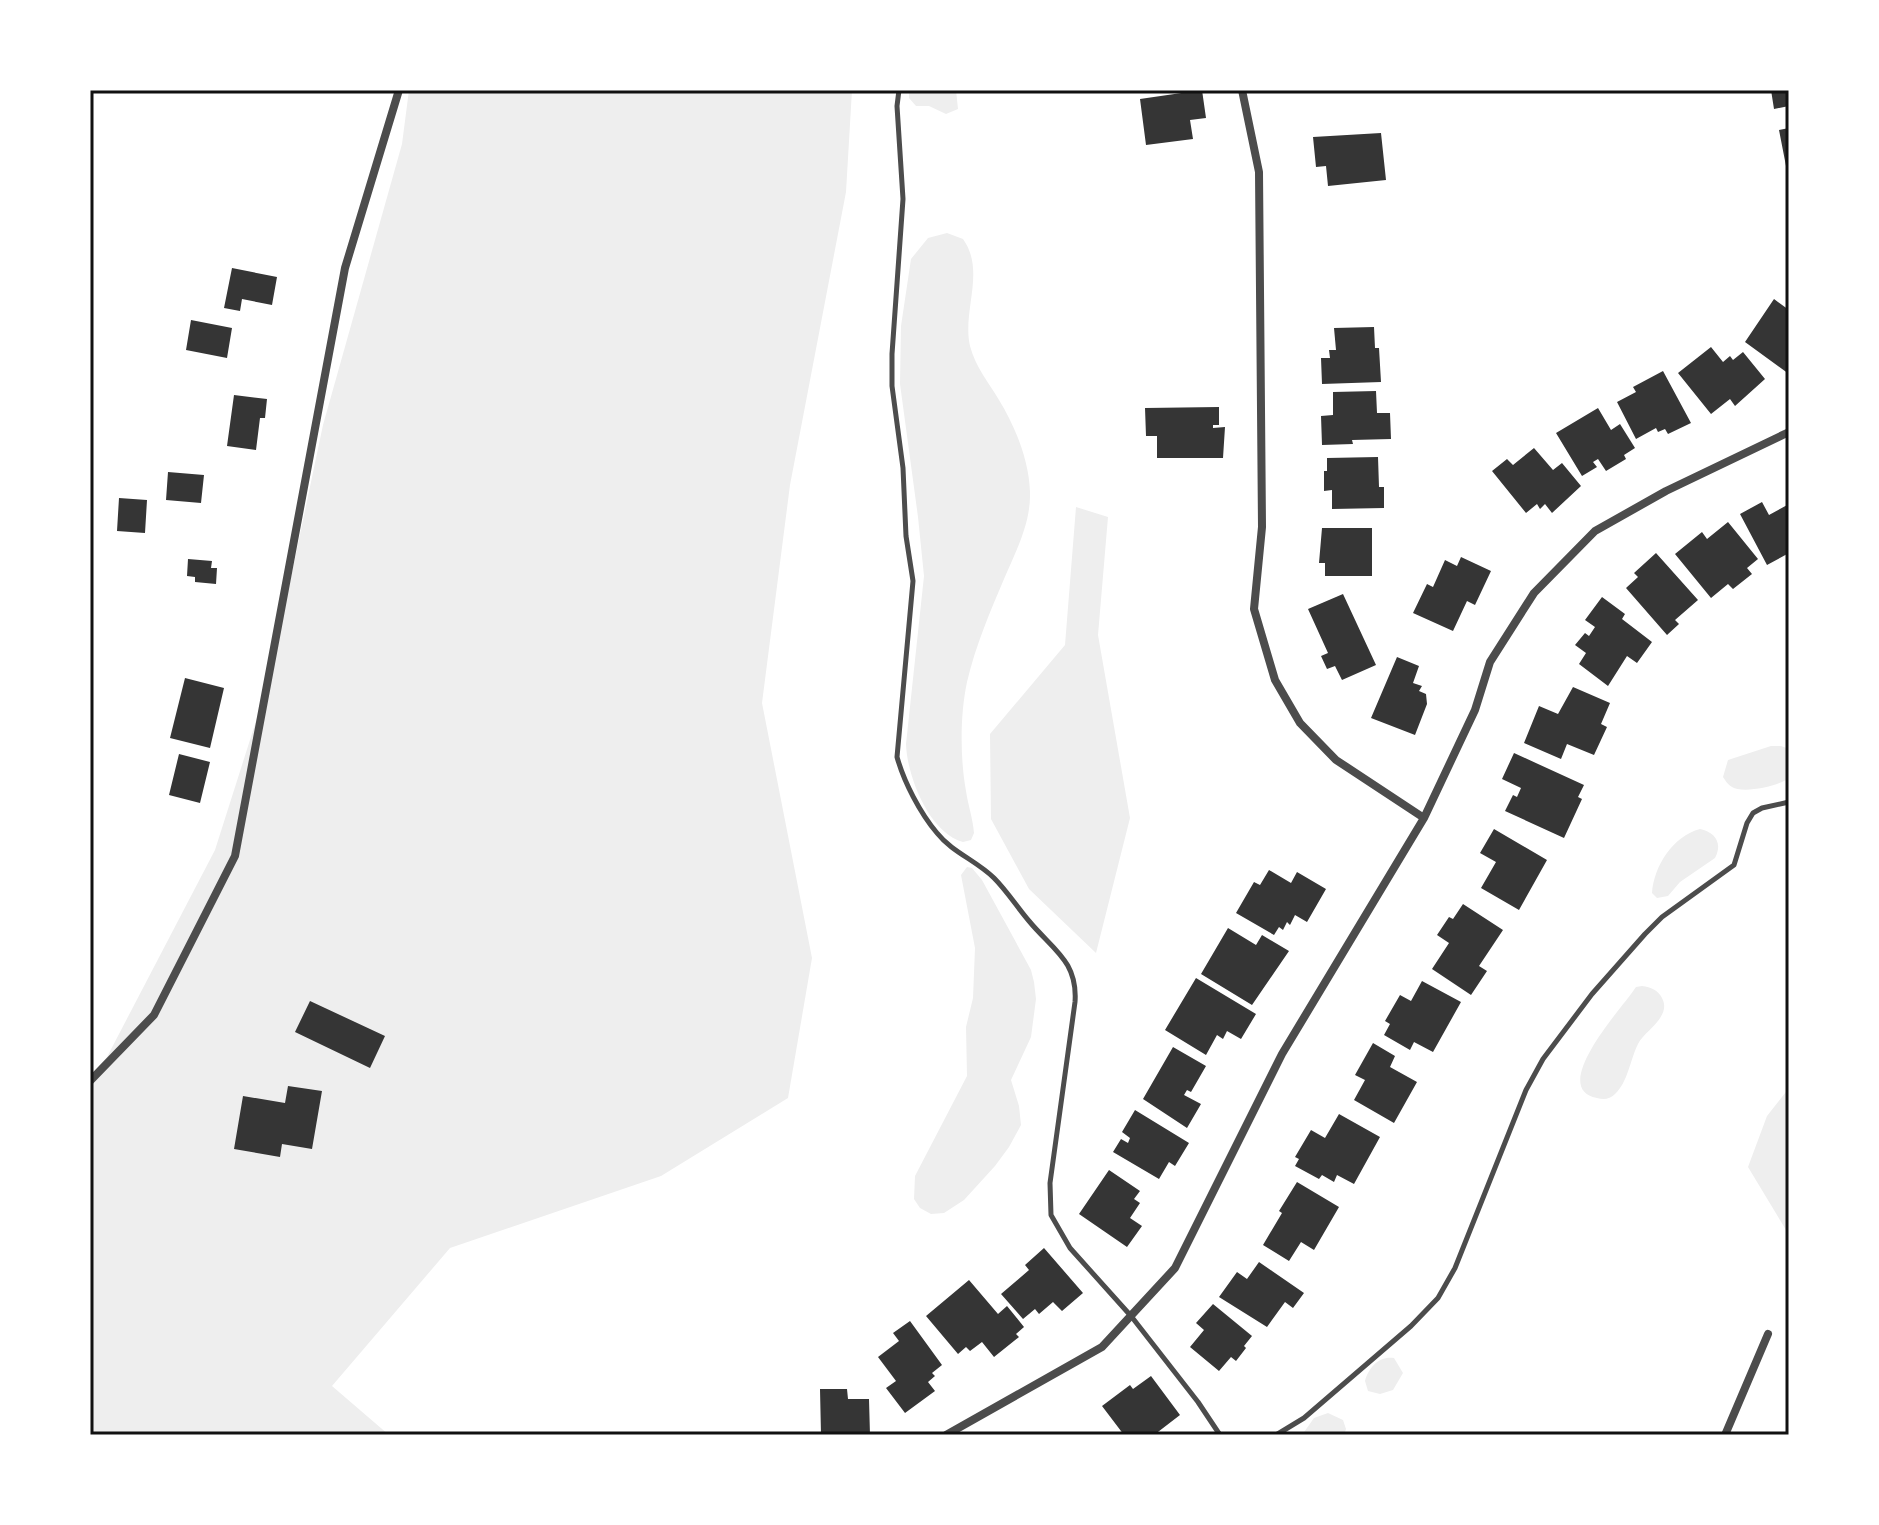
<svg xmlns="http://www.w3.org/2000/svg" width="1879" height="1525" font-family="'Zilla Slab',serif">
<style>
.green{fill:#eee}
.building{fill:#353535}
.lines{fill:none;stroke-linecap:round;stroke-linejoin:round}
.service{stroke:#4c4c4c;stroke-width:5}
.minor{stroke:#4c4c4c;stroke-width:8}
.neatline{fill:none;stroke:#111;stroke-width:3}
</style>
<rect width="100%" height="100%" fill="#fff"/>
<path class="green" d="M409 90H852L846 192 790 485 762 703 812 958 788 1098 661 1176 450 1248 332 1386 389 1435H90V1076L107 1057 215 850 270 677 323 425 402 144Z
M909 90H956L958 109 946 114 929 106H916L909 98Z
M947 233 963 239C986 271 962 311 970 346 975 366 989 383 999 400 1015 426 1029 460 1030 492 1031 523 1016 551 1004 579 990 612 975 647 967 682 960 715 960 758 966 791 968 805 973 819 974 833L971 840 963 842C929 833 907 776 906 744L924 576 918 517 900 384 901 326 911 259 928 238Z
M1076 507 1108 517 1098 635 1130 818 1096 953 1029 889 991 819 990 734 1065 645Z
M1771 746H1781L1789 749V778C1779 786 1743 794 1732 787 1728 785 1725 780 1723 777L1728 760Z
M1700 829C1715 832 1723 843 1715 858L1680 882 1668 896 1657 898 1652 893C1654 866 1673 836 1700 829Z
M967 867 972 868 982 880 1031 970 1034 982 1036 999 1031 1037 1011 1080 1019 1106 1021 1125 1009 1147 995 1166 964 1200 944 1213 931 1214 920 1208 914 1199 915 1176 967 1076 966 1027 973 998 975 948 961 875Z
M1642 986C1651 987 1658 990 1662 998 1672 1017 1645 1030 1638 1044 1630 1060 1628 1082 1615 1094 1610 1099 1604 1100 1597 1098 1549 1089 1618 1012 1631 994L1636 987Z
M1789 1088V1235L1748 1167 1767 1116Z
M1394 1358 1403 1373 1393 1390 1380 1394 1368 1391 1365 1381C1369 1367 1379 1356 1394 1358Z
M1328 1413 1343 1420 1346 1429 1344 1435H1302L1314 1418Z"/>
<path class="building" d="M1202 90 1206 118 1190 120 1193 139 1146 145 1140 99Z
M1771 90H1789V106L1774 109Z
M1789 128V165L1786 166 1779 130Z
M1381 133 1386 180 1328 186 1326 166 1316 167 1313 137Z
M232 268 277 277 272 305 242 299 240 311 224 308Z
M1774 299 1789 310V374L1745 342Z
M191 320 232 328 227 358 186 350Z
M1374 327 1375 348H1379L1381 382 1322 384 1321 358H1330L1329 350H1336L1334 328Z
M1711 347 1723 362 1730 356 1733 360 1743 352 1765 379 1735 406 1730 399 1711 414 1678 373Z
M1663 371 1691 423 1668 434 1665 429 1658 432 1656 428 1636 439 1617 402 1636 392 1633 387Z
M1376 391 1377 413H1390L1391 439 1352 440 1353 444 1322 445 1321 416 1333 415V392Z
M234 395 267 399 265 418H260L256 450 227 446Z
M1219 407V425H1213V428L1225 427 1223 458H1157V436H1146L1145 408Z
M1598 408 1611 430 1620 424 1635 448 1624 455 1626 459 1606 471 1598 459 1593 462 1597 467 1582 476 1556 433Z
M1534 448 1553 470 1562 463 1581 486 1552 513 1545 504 1540 509 1537 504 1526 513 1492 471 1507 459 1513 465Z
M1378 457 1379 487H1384V508L1332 509V490L1324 491V471H1327V458Z
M168 472 204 475 201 503 166 500Z
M119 498 147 500 145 533 117 531Z
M1762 502 1769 515 1789 504V553L1767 565 1740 514Z
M1728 522 1758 559 1747 568 1752 574 1733 589 1728 584 1711 598 1675 554 1702 532 1707 539Z
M1322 528H1372V576H1325V563H1319Z
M1656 553 1698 600 1675 620 1679 624 1667 635 1626 588 1638 577 1634 573Z
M1461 557 1491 571 1475 605 1467 601 1453 631 1413 613 1427 584 1433 587 1445 560 1457 566Z
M188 559 212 561 211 568H217L216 584 195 582V577L187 576Z
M1343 594 1376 665 1342 680 1335 666 1327 669 1321 656 1328 653 1308 609Z
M1602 597 1625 614 1622 619 1652 642 1637 663 1627 656 1608 686 1579 664 1586 653 1575 645 1585 633 1589 636 1595 627 1585 620Z
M1397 657 1419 666 1413 683 1422 686 1419 691 1426 694 1427 704 1415 735 1371 718Z
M185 678 224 688 210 748 170 738Z
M1573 687 1610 703 1601 724 1607 727 1594 755 1567 744 1561 759 1524 743 1539 706 1558 714Z
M1514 753 1584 785 1578 797 1582 799 1564 838 1505 811 1513 795 1517 797 1521 788 1502 779Z
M179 754 210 762 200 803 169 795Z
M1494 829 1547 860 1519 910 1481 888 1496 862 1480 853Z
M1269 870 1291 883 1297 872 1326 889 1307 922 1295 915 1290 925 1287 922 1283 930 1279 927 1274 935 1236 913 1254 882 1260 885Z
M1463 904 1503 930 1479 966 1487 971 1471 995 1432 969 1449 943 1437 935 1449 917 1453 919Z
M1228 928 1256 945 1262 935 1289 951 1252 1005 1201 974Z
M1196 978 1256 1014 1241 1039 1227 1031 1223 1039 1217 1035 1206 1055 1165 1030Z
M1422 981 1461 1002 1433 1052 1414 1042 1410 1050 1384 1035 1390 1024 1385 1021 1400 995 1411 1001Z
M310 1001 385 1036 370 1068 295 1032Z
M1373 1043 1395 1056 1390 1067 1417 1082 1394 1123 1354 1100 1365 1080 1355 1075Z
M1173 1047 1206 1066 1191 1092 1187 1090 1184 1095 1201 1104 1187 1128 1143 1099Z
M288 1086 322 1091 312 1149 282 1144 280 1157 234 1149 243 1096 285 1103Z
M1135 1110 1189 1143 1175 1166 1169 1162 1159 1179 1113 1152 1121 1139 1128 1143 1130 1138 1122 1132Z
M1339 1114 1380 1137 1354 1184 1337 1175 1334 1182 1322 1175 1319 1179 1295 1166 1299 1159 1295 1157 1311 1130 1325 1138Z
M1109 1170 1140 1191 1134 1199 1140 1203 1130 1218 1142 1226 1127 1247 1079 1214Z
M1297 1182 1339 1207 1314 1250 1301 1242 1289 1261 1263 1245 1282 1213 1279 1211Z
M1044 1248 1083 1293 1062 1311 1053 1302 1039 1314 1035 1309 1023 1319 1001 1294 1029 1270 1025 1265Z
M1259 1262 1304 1293 1293 1308 1285 1302 1267 1327 1219 1297 1237 1272 1247 1279Z
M969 1280 998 1314 1007 1306 1024 1327 1016 1334 1019 1337 994 1357 982 1342 970 1351 966 1347 958 1354 926 1316Z
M1213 1304 1252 1336 1244 1346 1246 1348 1236 1361 1231 1357 1219 1371 1190 1347 1204 1330 1196 1323Z
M910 1321 942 1365 932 1373 935 1376 928 1382 935 1391 905 1413 886 1388 896 1381 878 1357 899 1341 893 1333Z
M1151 1376 1180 1415 1154 1435H1124L1102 1406 1130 1385 1133 1389Z
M820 1389H847L848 1399H869L870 1435H821Z"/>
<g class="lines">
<path class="service" d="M899 90 897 106 903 199 892 354V386L903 468 906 536 913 581 897 757C904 782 920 813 937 833 952 852 977 861 994 878 1007 891 1017 907 1029 921 1052 949 1078 961 1075 1002L1050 1183 1051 1215 1070 1248 1131 1316 1198 1402 1220 1435
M1276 1435 1304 1418 1411 1326 1438 1298 1455 1268 1526 1090 1543 1059 1592 994 1645 934 1662 917 1734 865 1747 823 1753 813 1762 808 1789 802"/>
<path class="minor" d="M1242 90 1259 172 1262 527 1254 609 1275 680 1300 723 1336 760 1424 818
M90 1081 154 1015 235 856 345 268 399 90
M946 1435 1102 1347 1175 1268 1282 1054 1424 818 1475 710 1490 662 1534 593 1595 531 1666 491 1789 432
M1725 1435 1768 1334"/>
</g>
<rect width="1879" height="1525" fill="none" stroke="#ffffff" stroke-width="184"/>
<rect x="92" y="92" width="1695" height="1341" class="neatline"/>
</svg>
